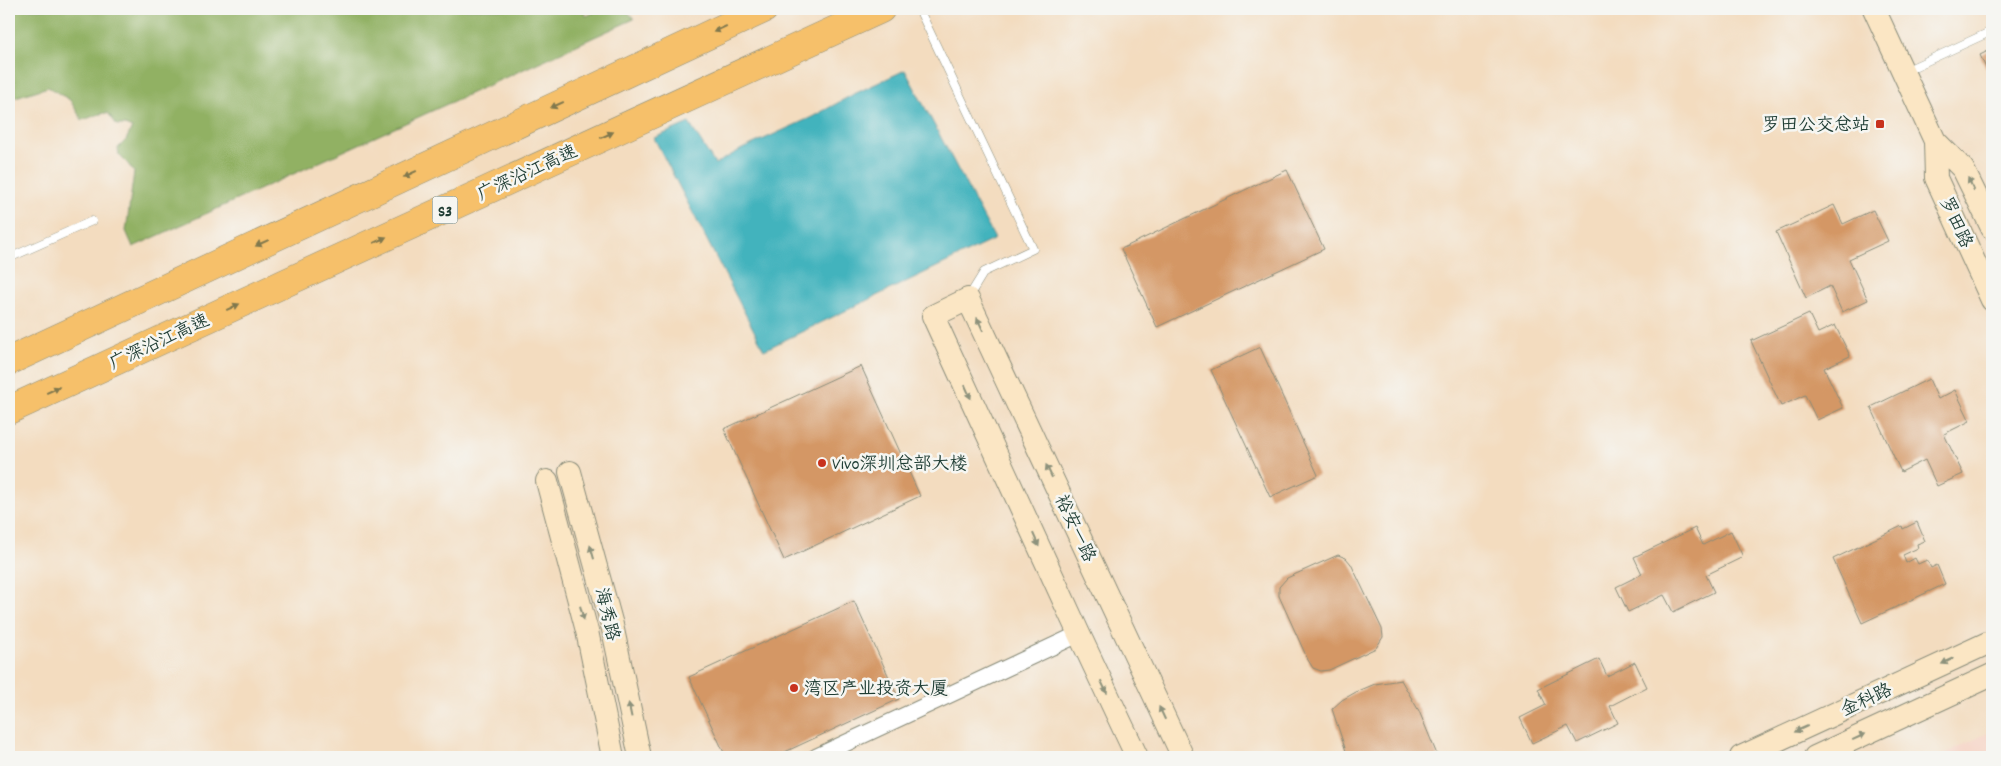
<svg xmlns="http://www.w3.org/2000/svg" width="2001" height="766" font-family="Dekko,'LXGW WenKai TC',sans-serif">
<style>
.built{fill:#f6d2c3}
.forest{fill:#91b164;stroke:#58774c}
.water{fill:#43b3bd;stroke:#317878}
.building{fill:#d49765}
.lines{fill:none;stroke-linecap:round;stroke-linejoin:round}
.service-casing{stroke:#898c7a;stroke-width:9}
.minor-casing{stroke:#898c7a;stroke-width:18}
.secondary-casing{stroke:#898c7a;stroke-width:24}
.motorway-casing{stroke:#898c7a;stroke-width:29}
.service{stroke:#fff;stroke-width:8}
.minor{stroke:#fff;stroke-width:16}
.secondary{stroke:#fbe6c4;stroke-width:22}
.motorway{stroke:#f6c06b;stroke-width:28}
.oneway{fill:#80784d}
.oneway2{fill:#8d927c}
.poi-dot{fill:#c8321e;stroke:#f6f6f2;stroke-width:2}
.labels{text-anchor:middle;stroke-width:5;stroke-linejoin:round;paint-order:stroke}
.shield{fill:#f6f6f2;stroke:#60746d;stroke-width:1}
.shield-label{font-size:16px;font-weight:bold;fill:#1f3d34}
.poi-label{font-size:18px;fill:#1f3d34;stroke:#f6f6f2;text-anchor:start}
.street-label{font-size:18px;fill:#1f3d34;stroke:#f6f6f2}
</style>
<rect width="100%" height="100%" fill="#f6f6f2"/>
<filter id="ink" filterUnits="userSpaceOnUse"><feTurbulence type="fractalNoise" baseFrequency=".02" numOctaves="2"/><feDisplacementMap in="SourceGraphic" scale="10" xChannelSelector="R" yChannelSelector="G"/><feConvolveMatrix kernelMatrix="1 2 1 2 8 2 1 2 1" color-interpolation-filters="sRGB"/></filter>
<filter id="wash" filterUnits="userSpaceOnUse"><feTurbulence type="fractalNoise" baseFrequency=".0096" numOctaves="4" result="noise"/><feDisplacementMap in="SourceGraphic" scale="20" xChannelSelector="R" yChannelSelector="G"/><feGaussianBlur stdDeviation="1.12" result="paint"/><feColorMatrix in="noise" values="0 0 0 0 0 0 0 0 0 0 0 0 0 0 0 0 0 1.4 0 .05"/><feComposite in="paint" operator="in"/></filter>
<g filter="url(#wash)">
<rect width="100%" height="100%" fill="#f3dcbf"/>
<path class="built" d="M1992 731V757H1938Z"/>
<path class="forest" d="M9 9H566L569 12 583 9 586 16 602 9H625L634 19 133 247 126 231 134 172 128 164 119 155 118 148 126 140 132 128 125 125H117L108 113C98 113 91 118 82 120L70 100 48 87 9 99Z"/>
<path class="water" d="M905 70 995 239 764 350 654 138 689 123 715 164 742 149 812 117 852 95Z"/>
<g id="blocks">
<path class="building" d="M1992 49V81L1980 55Z
M1287 170 1324 249 1157 327 1121 249Z
M1834 205 1843 224 1873 210 1888 241 1849 259 1868 300 1842 312 1830 286 1806 298 1776 232Z
M1809 314 1818 333 1835 325 1850 356 1824 368 1843 408 1817 420 1805 395 1781 406 1751 341Z
M1260 347 1318 475 1270 497 1211 370Z
M861 366 920 496 784 560 724 429Z
M1929 379 1938 399 1955 390 1970 421 1944 434 1963 474 1937 486 1925 460 1901 472 1871 407Z
M1917 522 1925 541 1917 544 1918 548 1903 555 1906 563 1915 558 1918 564 1927 560 1931 568 1937 565 1945 584 1862 623 1833 559 1902 526 1903 529Z
M1695 528 1703 545 1731 531 1743 557 1706 575 1714 592 1673 612 1664 595 1628 612 1616 587 1642 574 1634 557Z
M1338 555 1346 558 1351 564 1382 629 1383 637 1376 648 1329 670 1321 671 1313 668 1308 660 1279 596V587L1287 578Z
M854 601 899 699 774 757H726L689 677Z
M1599 659 1607 676 1635 662 1647 687 1610 706 1618 723 1577 743 1568 726 1532 743 1520 718 1546 705 1538 689Z
M1401 680 1419 711 1438 757H1348L1332 709 1342 700 1356 692 1375 684Z"/>
</g>
</g>
<g filter="url(#ink)">
<use href="#blocks" fill-opacity="0" stroke="#898c7a" stroke-width="1"/>
<g class="lines">
<defs>
<path id="service" d="M919 9 1033 249 984 272 968 298
M1905 71 1992 31
M9 258 92 221"/>
<path id="minor" d="M816 757 1079 634"/>
<path id="secondary" d="M1874 9 1935 141 1963 169 1992 228
M1935 141 1936 178 1992 300
M570 472 612 625 640 757
M547 481 587 631 613 757
M1137 757 1079 634 933 316 968 299 1183 757
M1741 757 1992 641
M1815 757 1992 675"/>
<path id="motorway" d="M9 361 764 9
M9 410 881 9"/>
</defs>
<use href="#service" class="service-casing"/>
<use href="#minor" class="minor-casing"/>
<use href="#secondary" class="secondary-casing"/>
<use href="#motorway" class="motorway-casing"/>
<use href="#service" class="service"/>
<use href="#minor" class="minor"/>
<use href="#secondary" class="secondary"/>
<use href="#motorway" class="motorway"/>
</g>
<defs><path id="oneway-solid" d="M-6-.8H1V-3.2L6.5 0L1 3.2V.8H-6Z" transform="scale(1.25)"/></defs>
<g class="oneway">
<use href="#oneway-solid" transform="translate(720 29) rotate(155)"/>
<use href="#oneway-solid" transform="translate(557 105) rotate(155)"/>
<use href="#oneway-solid" transform="translate(607 135) rotate(-25)"/>
<use href="#oneway-solid" transform="translate(410 174) rotate(155)"/>
<use href="#oneway-solid" transform="translate(380 240) rotate(-25)"/>
<use href="#oneway-solid" transform="translate(262 243) rotate(155)"/>
<use href="#oneway-solid" transform="translate(233 307) rotate(-25)"/>
<use href="#oneway-solid" transform="translate(53 390) rotate(-25)"/>
</g>
<g class="oneway2">
<use href="#oneway-solid" transform="translate(1971 184) rotate(-116)"/>
<use href="#oneway-solid" transform="translate(980 324) rotate(-115)"/>
<use href="#oneway-solid" transform="translate(968 392) rotate(66)"/>
<use href="#oneway-solid" transform="translate(1049 471) rotate(-115)"/>
<use href="#oneway-solid" transform="translate(1036 540) rotate(66)"/>
<use href="#oneway-solid" transform="translate(592 552) rotate(-106)"/>
<use href="#oneway-solid" transform="translate(582 613) rotate(75)"/>
<use href="#oneway-solid" transform="translate(1948 661) rotate(155)"/>
<use href="#oneway-solid" transform="translate(1104 687) rotate(64)"/>
<use href="#oneway-solid" transform="translate(630 710) rotate(-102)"/>
<use href="#oneway-solid" transform="translate(1162 713) rotate(-115)"/>
<use href="#oneway-solid" transform="translate(1801 729) rotate(155)"/>
<use href="#oneway-solid" transform="translate(1859 737) rotate(-25)"/>
</g>
</g>
<g class="poi-dot">
<rect x="1875" y="119" width="10" height="10" rx="2.5"/>
<circle cx="822" cy="463" r="5"/>
<circle cx="794" cy="688" r="5"/>
</g>
<g class="labels">
<rect class="shield" x="432.5" y="196.5" width="25" height="27" rx="4"/>
<g class="shield-label">
<text x="445" y="216">S3</text>
</g>
<g class="poi-label">
<text x="1870" y="130" text-anchor="end">罗田公交总站</text>
<text x="832" y="469">Vivo深圳总部大楼</text>
<text x="804" y="694">湾区产业投资大厦</text>
</g>
<g class="street-label">
<text transform="translate(527 172) rotate(-25)" y="6">广深沿江高速</text>
<text transform="translate(1957 222) rotate(65)" y="6">罗田路</text>
<text transform="translate(159 341) rotate(-25)" y="6">广深沿江高速</text>
<text transform="translate(1076 528) rotate(65)" y="6">裕安一路</text>
<text transform="translate(608 614) rotate(76)" y="6">海秀路</text>
<text transform="translate(1866 699) rotate(-25)" y="6">金科路</text>
</g>
</g>
<rect width="2001" height="766" fill="none" stroke="#f6f6f2" stroke-width="30"/>
</svg>
